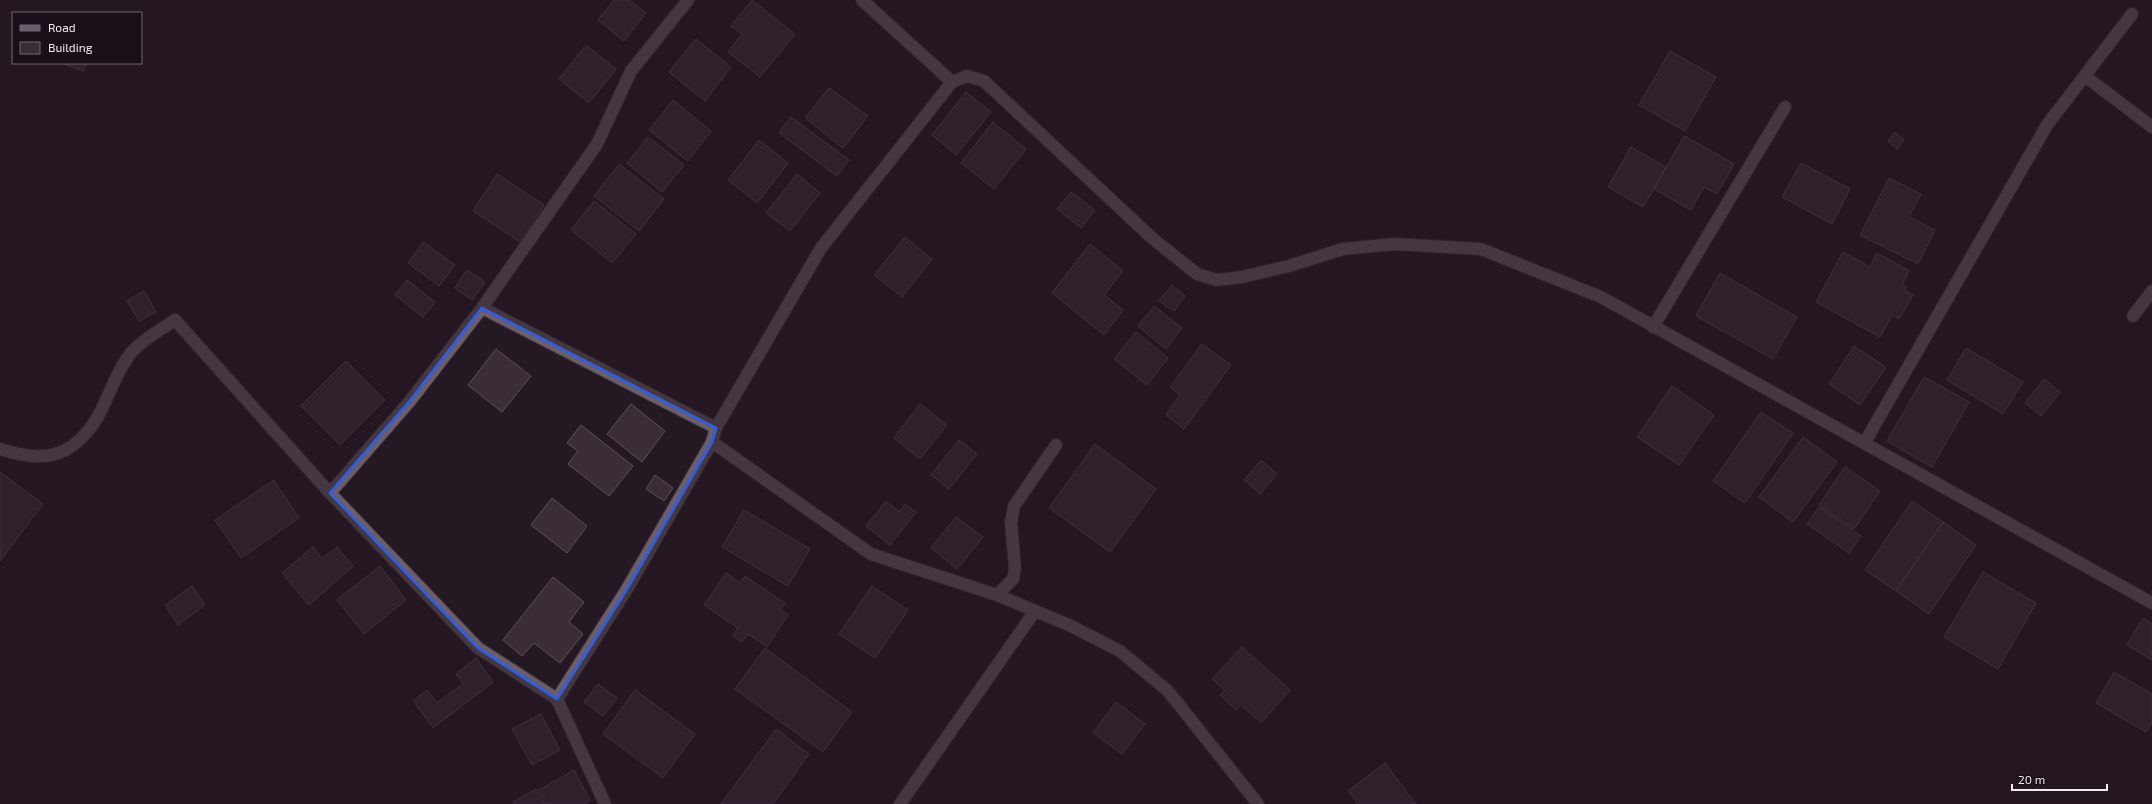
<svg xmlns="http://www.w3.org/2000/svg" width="2152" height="804" font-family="'Exo 2',sans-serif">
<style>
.building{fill:#3a2d38;stroke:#5d4f5c}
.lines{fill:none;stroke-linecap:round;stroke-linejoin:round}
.lane-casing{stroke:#3a323a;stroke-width:14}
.street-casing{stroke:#3a323a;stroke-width:14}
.lane{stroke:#6b5d69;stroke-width:12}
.street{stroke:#6b5d69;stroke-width:12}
.marked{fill:none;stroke:#325eda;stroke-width:3;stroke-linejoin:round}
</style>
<rect width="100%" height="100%" fill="#241823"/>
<path class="building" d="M614 0H629L646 13 624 41 598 20Z
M752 0 795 34 760 77 728 52 742 34 731 26Z
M696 39 731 67 705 101 669 72Z
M586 45 616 69 589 103 559 79Z
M1670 51 1716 77 1685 131 1639 105Z
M61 63H86L83 71Z
M829 88 868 116 843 148 805 118Z
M966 92 991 112 956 155 932 135Z
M673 100 711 131 688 161 649 130Z
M791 117 849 160 837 176 779 133Z
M993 122 1026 149 994 189 961 163Z
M1895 132 1904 140 1897 149 1888 141Z
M1684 136 1734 164 1717 194 1704 187 1691 210 1654 189Z
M648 137 684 165 662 192 627 163Z
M759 140 788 163 757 203 728 180Z
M1631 147 1666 167 1643 207 1608 187Z
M1801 163 1850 189 1832 224 1782 197Z
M619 164 664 199 639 231 594 196Z
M497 174 544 205 520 242 473 211Z
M797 174 820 193 790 231 766 213Z
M1889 178 1921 194 1909 217 1935 230 1918 264 1860 235Z
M1071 192 1095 210 1081 228 1057 209Z
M594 201 636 234 612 263 571 230Z
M905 237 932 259 902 297 874 275Z
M423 242 455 265 439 286 408 263Z
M1090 244 1123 271 1104 295 1123 310 1104 335 1052 293Z
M1843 252 1870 267 1877 253 1909 271 1902 285 1907 287 1905 291 1913 295 1899 319 1892 315 1880 337 1816 302Z
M467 270 485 282 472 300 455 288Z
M1720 273 1797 317 1773 359 1696 316Z
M407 280 435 302 423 317 395 295Z
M1172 285 1185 296 1174 311 1159 301Z
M144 291 156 312 139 321 127 301Z
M1154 306 1182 328 1166 349 1138 326Z
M1136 332 1168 358 1147 385 1114 359Z
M1202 344 1231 365 1184 429 1166 415 1180 395 1170 387Z
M1854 346 1886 367 1860 405 1829 384Z
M1966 348 2023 382 2003 414 1947 380Z
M496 349 531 376 502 412 468 385Z
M346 361 385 400 340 445 301 406Z
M1924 377 1969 402 1932 467 1887 441Z
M2044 379 2060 392 2041 416 2025 403Z
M1672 386 1714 415 1679 465 1637 437Z
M631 404 665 431 642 462 607 434Z
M920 404 947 425 920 459 894 438Z
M1761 412 1793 433 1745 503 1713 481Z
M581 425 633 466 609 496 568 464 578 451 567 443Z
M1803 437 1837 462 1793 522 1759 497Z
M959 440 977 454 949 489 931 475Z
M1095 444 1156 489 1110 552 1049 508Z
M1261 460 1277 474 1260 494 1244 480Z
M1845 467 1880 491 1854 529 1819 505Z
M0 472 43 504 0 561Z
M655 475 673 488 664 501 646 489Z
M274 480 299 518 241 558 215 520Z
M552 498 587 526 567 553 531 525Z
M886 501 899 512 905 504 916 512 890 545 866 526Z
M1912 501 1943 522 1896 591 1865 570Z
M1819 507 1861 536 1849 553 1807 524Z
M744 510 810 549 788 586 722 547Z
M956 517 983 537 957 569 931 548Z
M1943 522 1976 545 1929 614 1896 591Z
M313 547 322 559 337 547 353 566 309 605 282 573Z
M380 566 406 600 364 634 337 600Z
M1983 572 2036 603 1998 669 1944 637Z
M726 573 740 583 745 576 785 603 780 610 788 615 767 647 748 634 742 642 733 636 738 628 704 605Z
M553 577 584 602 569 622 583 634 560 663 534 643 522 656 503 640Z
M192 586 205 605 178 625 165 605Z
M872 586 908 610 875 658 839 634Z
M2143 618 2152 624V660L2127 645Z
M1242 647 1290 690 1261 723 1241 705 1236 710 1220 695 1225 690 1212 679Z
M765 648 852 712 823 752 735 689Z
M476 658 493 682 433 728 413 701 427 690 437 703 463 684 456 674Z
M2114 672 2152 694V723L2146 732 2096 703Z
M598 684 617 698 603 716 584 702Z
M635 690 695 734 663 778 603 734Z
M1116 702 1145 724 1122 754 1093 733Z
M541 714 560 750 532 765 512 729Z
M776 729 809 754 773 804H721Z
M1385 763 1416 804H1358L1348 791Z
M574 770 590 800 584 804H547L539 790Z
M536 789 545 804H514L513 802Z"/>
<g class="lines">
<defs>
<path id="lane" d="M1653 327 1785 107
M997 595 1013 579 1015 568 1011 522 1014 506 1056 445"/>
<path id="street" d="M862 0 952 82 967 76 984 81 1152 238 1197 274 1217 280 1242 277 1289 266 1343 249 1394 244 1481 249 1601 297 2152 603
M2085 76 2152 127
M482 308 716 428
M2133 316 2152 291
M712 442 871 554 997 595 1069 625 1120 651 1168 691 1258 804
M1865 442 2047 125 2132 14
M0 449C42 463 72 459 97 418 108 399 114 378 126 360 136 343 159 331 175 320L330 493 478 648 557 699 605 804
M330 493 410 401 482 308 597 144 631 71 688 0
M557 699 627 589 712 442 716 428 821 248 952 82
M900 804 1035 611"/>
</defs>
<use href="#lane" class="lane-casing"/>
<use href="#street" class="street-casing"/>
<use href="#lane" class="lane"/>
<use href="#street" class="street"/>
</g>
<path d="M0 0H2152V804H0ZM482 308 716 428 712 442 627 589 557 699 478 648 330 493 410 401Z" fill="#241823" fill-opacity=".55" fill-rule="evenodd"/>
<path class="marked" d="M482 308 716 428 712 442 627 589 557 699 478 648 330 493 410 401Z"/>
<rect x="12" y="12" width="130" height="52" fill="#1a0f19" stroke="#70676f"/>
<rect x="20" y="25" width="20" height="6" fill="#6b5d69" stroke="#70676f"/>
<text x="48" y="32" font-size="12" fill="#f2eaf1">Road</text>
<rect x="20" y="42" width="20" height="12" fill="#3a2d38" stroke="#70676f"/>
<text x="48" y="52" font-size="12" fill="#f2eaf1">Building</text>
<path d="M2012 784v6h95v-6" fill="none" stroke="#f2eaf1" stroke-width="2"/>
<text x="2018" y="784" font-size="12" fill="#f2eaf1" stroke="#1a0f19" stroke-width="3" paint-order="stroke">20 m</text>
</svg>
